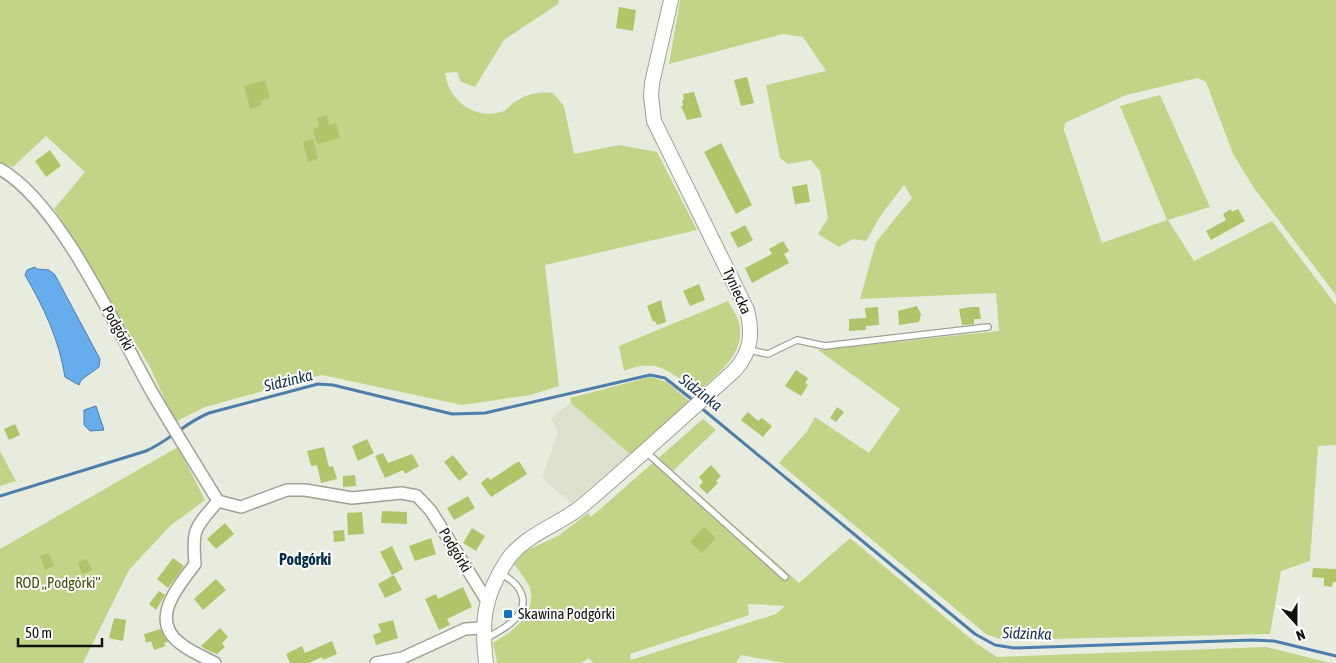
<svg xmlns="http://www.w3.org/2000/svg" width="1336" height="663" font-family="'Asap Condensed',sans-serif">
<style>
.built{fill:#dbe1cc}
.green{fill:#c1d488;fill-rule:evenodd}
.water{fill:#67adee;stroke:#4d7eaa}
.lines{fill:none;stroke-linecap:round;stroke-linejoin:round}
.stream{stroke:#4d7eaa;stroke-width:3}
.building{fill:#b0c46a}
.service-casing{stroke:#9ea295;stroke-width:8}
.minor-casing{stroke:#9ea295;stroke-width:14}
.tertiary-casing{stroke:#9ea295;stroke-width:16}
.service{stroke:#fff;stroke-width:5.5}
.minor{stroke:#fff;stroke-width:11}
.tertiary{stroke:#fff;stroke-width:14}
.poi-dot{fill:#0a75c0;stroke:#fff;stroke-width:2}
.labels{text-anchor:middle;stroke-width:4;stroke-linejoin:round;paint-order:stroke}
.street-label{font-size:15px;fill:#10120d;stroke:#fff}
.park-label{font-size:15px;fill:#424e09;stroke:#fff}
.poi-label{font-size:15px;fill:#10120d;stroke:#fff;text-anchor:start}
.water-label{font-size:16px;font-style:italic;fill:#15334d;stroke:#fff}
.neighbourhood-label{font-size:16px;font-weight:bold;fill:#002d50;stroke:#fff}
</style>
<rect width="100%" height="100%" fill="#e8ecde"/>
<path class="built" d="M571 403 630 454 571 503 542 478 558 432 551 418Z"/>
<path class="green" d="M0 0H559L558 4 504 40 475 87 461 82 457 72 445 73C448 99 473 120 501 112 505 111 510 106 513 103 526 94 538 91 553 93L564 106 574 154 619 145 657 152 697 230 545 265 559 386 530 395 462 405 322 375 205 407 175 422 150 367 54 209 85 172 46 136 13 167 0 163Z
M680 0H1336V295L1254 188 1233 154 1206 82 1198 78 1126 95 1065 123 1064 130 1102 243 1167 220 1120 106 1160 95 1210 207 1168 220 1194 261 1272 221 1336 305V445L1318 446 1310 561 1281 571 1270 634 1003 640 986 634 779 463 808 430 815 417 869 453 900 409 818 350 999 331 996 293 860 299 876 242 912 198 904 185 881 215 866 241 853 239 839 247 818 234 828 218 820 171 811 160 788 164 780 158 766 85 826 71 803 37 783 34 669 64Z
M728 301C732 308 737 316 739 323 747 353 717 374 697 393 671 372 658 357 624 371L619 346Z
M650 377 667 382 690 402 630 454 571 403 570 398Z
M703 419 716 430 673 471 799 583 850 538 976 643 997 657 1266 647 1331 663H785L741 655 736 663H593L589 658 581 663H497L493 643C512 632 539 613 529 586 526 579 518 570 514 564L525 551 558 536 588 513 591 517ZM748 604 785 606 776 614 631 660 630 654 749 615Z
M178 447 205 500 170 526 129 570 83 663H0V549Z
M0 451 16 481 0 486Z"/>
<path class="water" d="M35 267 37 269 49 270 55 275 100 359 99 367 81 380 79 385 65 377C59 339 44 308 25 275L27 270Z
M96 406 104 430 90 431 84 425V410Z"/>
<g class="lines">
<path class="stream" d="M700 407 975 634 995 645 1014 648 1253 640 1274 641 1336 656
M0 496 146 451C169 441 186 422 209 413L318 384 333 385 452 414 485 413 650 375 665 378 694 401"/>
</g>
<path class="building" d="M619 7 636 10 633 31 616 28Z
M747 77 754 103 741 106 734 80Z
M265 80 270 98 261 101 262 105 250 109 244 86Z
M694 92 702 117 687 120 681 106H683L682 100H684L683 94Z
M327 115 329 125 336 123 340 138 317 144 313 129 319 127 317 118Z
M313 139 318 159 308 162 303 142Z
M721 143 752 205 736 214 704 152Z
M50 150 61 166 46 177 35 161Z
M807 184 810 202 795 204 792 187Z
M1231 209 1232 212 1238 209 1245 221 1211 240 1206 231 1226 220 1223 214Z
M745 225 753 240 738 248 730 233Z
M783 241 789 251 784 254 789 263 752 283 745 268 772 254 769 249Z
M699 284 705 300 690 306 683 291Z
M661 300 666 322 657 325 655 321 653 322 647 306Z
M917 306 921 314 919 322 899 325 898 311Z
M878 307 879 325 866 326V330L849 331V319L866 318 865 308Z
M972 307H979L981 319H974V324L962 325 959 309Z
M796 370 808 378 805 383 808 385 801 396 785 386Z
M837 407 844 412 836 422 830 418Z
M748 412 758 421 762 418 772 426 763 437 741 420Z
M15 424 20 435 9 440 4 429Z
M367 439 374 453 358 461 352 446Z
M324 447 329 467 333 466 337 479 321 483 317 465 311 466 307 451Z
M383 453 388 463 412 454 419 466 405 474 403 470 385 478 375 456Z
M453 455 468 474 459 481 444 462Z
M519 461 527 474 491 497 481 483 488 477 490 480Z
M711 465 721 476 716 481 718 483 707 494 699 486 703 482 699 477Z
M355 475 356 486 343 487V476Z
M468 496 475 508 454 520 447 508Z
M382 511 407 512V524L381 523Z
M362 512 364 534 348 535 347 513Z
M225 523 234 534 216 549 207 539Z
M704 527 716 538 702 553 690 542Z
M472 528 485 536 476 551 463 543Z
M344 530 345 541 334 542 333 531Z
M431 538 436 554 415 561 409 546Z
M392 546 403 569 392 575 380 552Z
M49 553 54 566 45 570 40 556Z
M173 558 184 566 168 588 157 579Z
M87 559 92 570 82 574 78 562Z
M1313 568 1336 569V582H1333L1332 587 1324 586V578L1312 577Z
M394 575 402 590 385 598 378 584Z
M216 579 226 590 203 610 194 599Z
M463 587 472 607 447 619 450 625 439 630 425 599 436 594 438 599Z
M159 591 165 595 156 610 149 604Z
M114 618 126 620 123 641 109 638Z
M393 620 398 638 376 645 373 635 381 632 378 624Z
M220 628 228 637 222 643 225 647 217 654 205 649 201 646Z
M161 629 168 642 164 643 166 646 154 650 151 641 146 643 144 634Z
M332 641 337 654 323 660 322 657 309 663H290L286 654 302 646 305 653Z"/>
<g class="lines">
<defs>
<path id="service" d="M749 350 768 354 797 340 825 346 988 327
M645 451 785 577
M485 639C494 634 504 629 512 622 533 603 521 583 499 573"/>
<path id="minor" d="M0 169C61 203 118 333 153 394 174 430 196 465 218 501
M215 663C204 657 191 652 181 644 148 620 178 587 195 564 192 528 195 528 218 501L241 507 287 490H305L352 498 401 493 417 496 431 511 487 601
M376 663 402 658 465 629 482 628"/>
<path id="tertiary" d="M486 663C481 621 484 595 508 559 526 534 559 525 582 506 634 462 684 416 735 370 751 352 753 334 747 310L654 121 651 96 652 83 671 0"/>
</defs>
<use href="#service" class="service-casing"/>
<use href="#minor" class="minor-casing"/>
<use href="#tertiary" class="tertiary-casing"/>
<use href="#service" class="service"/>
<use href="#minor" class="minor"/>
<use href="#tertiary" class="tertiary"/>
</g>
<rect class="poi-dot" x="503" y="609" width="10" height="10" rx="2.5"/>
<g class="labels">
<g class="street-label">
<text transform="translate(737 291) rotate(66)" y="5">Tyniecka</text>
<text transform="translate(118 328) rotate(61)" y="5">Podgórki</text>
<text transform="translate(455 550) rotate(59)" y="5">Podgórki</text>
</g>
<g class="park-label">
<text x="58" y="588">ROD „Podgórki”</text>
</g>
<g class="poi-label">
<text x="518" y="619">Skawina Podgórki</text>
</g>
<g class="water-label">
<text transform="translate(288 380) rotate(-14)" y="6">Sidzinka</text>
<text transform="translate(701 392) rotate(38)" y="6">Sidzinka</text>
<text transform="translate(1027 633) rotate(2)" y="6">Sidzinka</text>
</g>
<g class="neighbourhood-label">
<text x="305" y="565">Podgórki</text>
</g>
</g>
<g transform="translate(1296 623) rotate(159)" stroke="#ffffff" stroke-width="4" paint-order="stroke">
<path d="M0-4L9 19L0 12L-9 19Z" fill="#10120d"/>
<text y="-8" font-size="14" font-weight="bold" text-anchor="middle" fill="#10120d">N</text>
</g>
<path d="M18 638v8h84v-8" fill="none" stroke="#10120d" stroke-width="2.5"/>
<text x="25" y="638" font-size="15" fill="#10120d" stroke="#ffffff" stroke-width="4" paint-order="stroke">50 m</text>
</svg>
